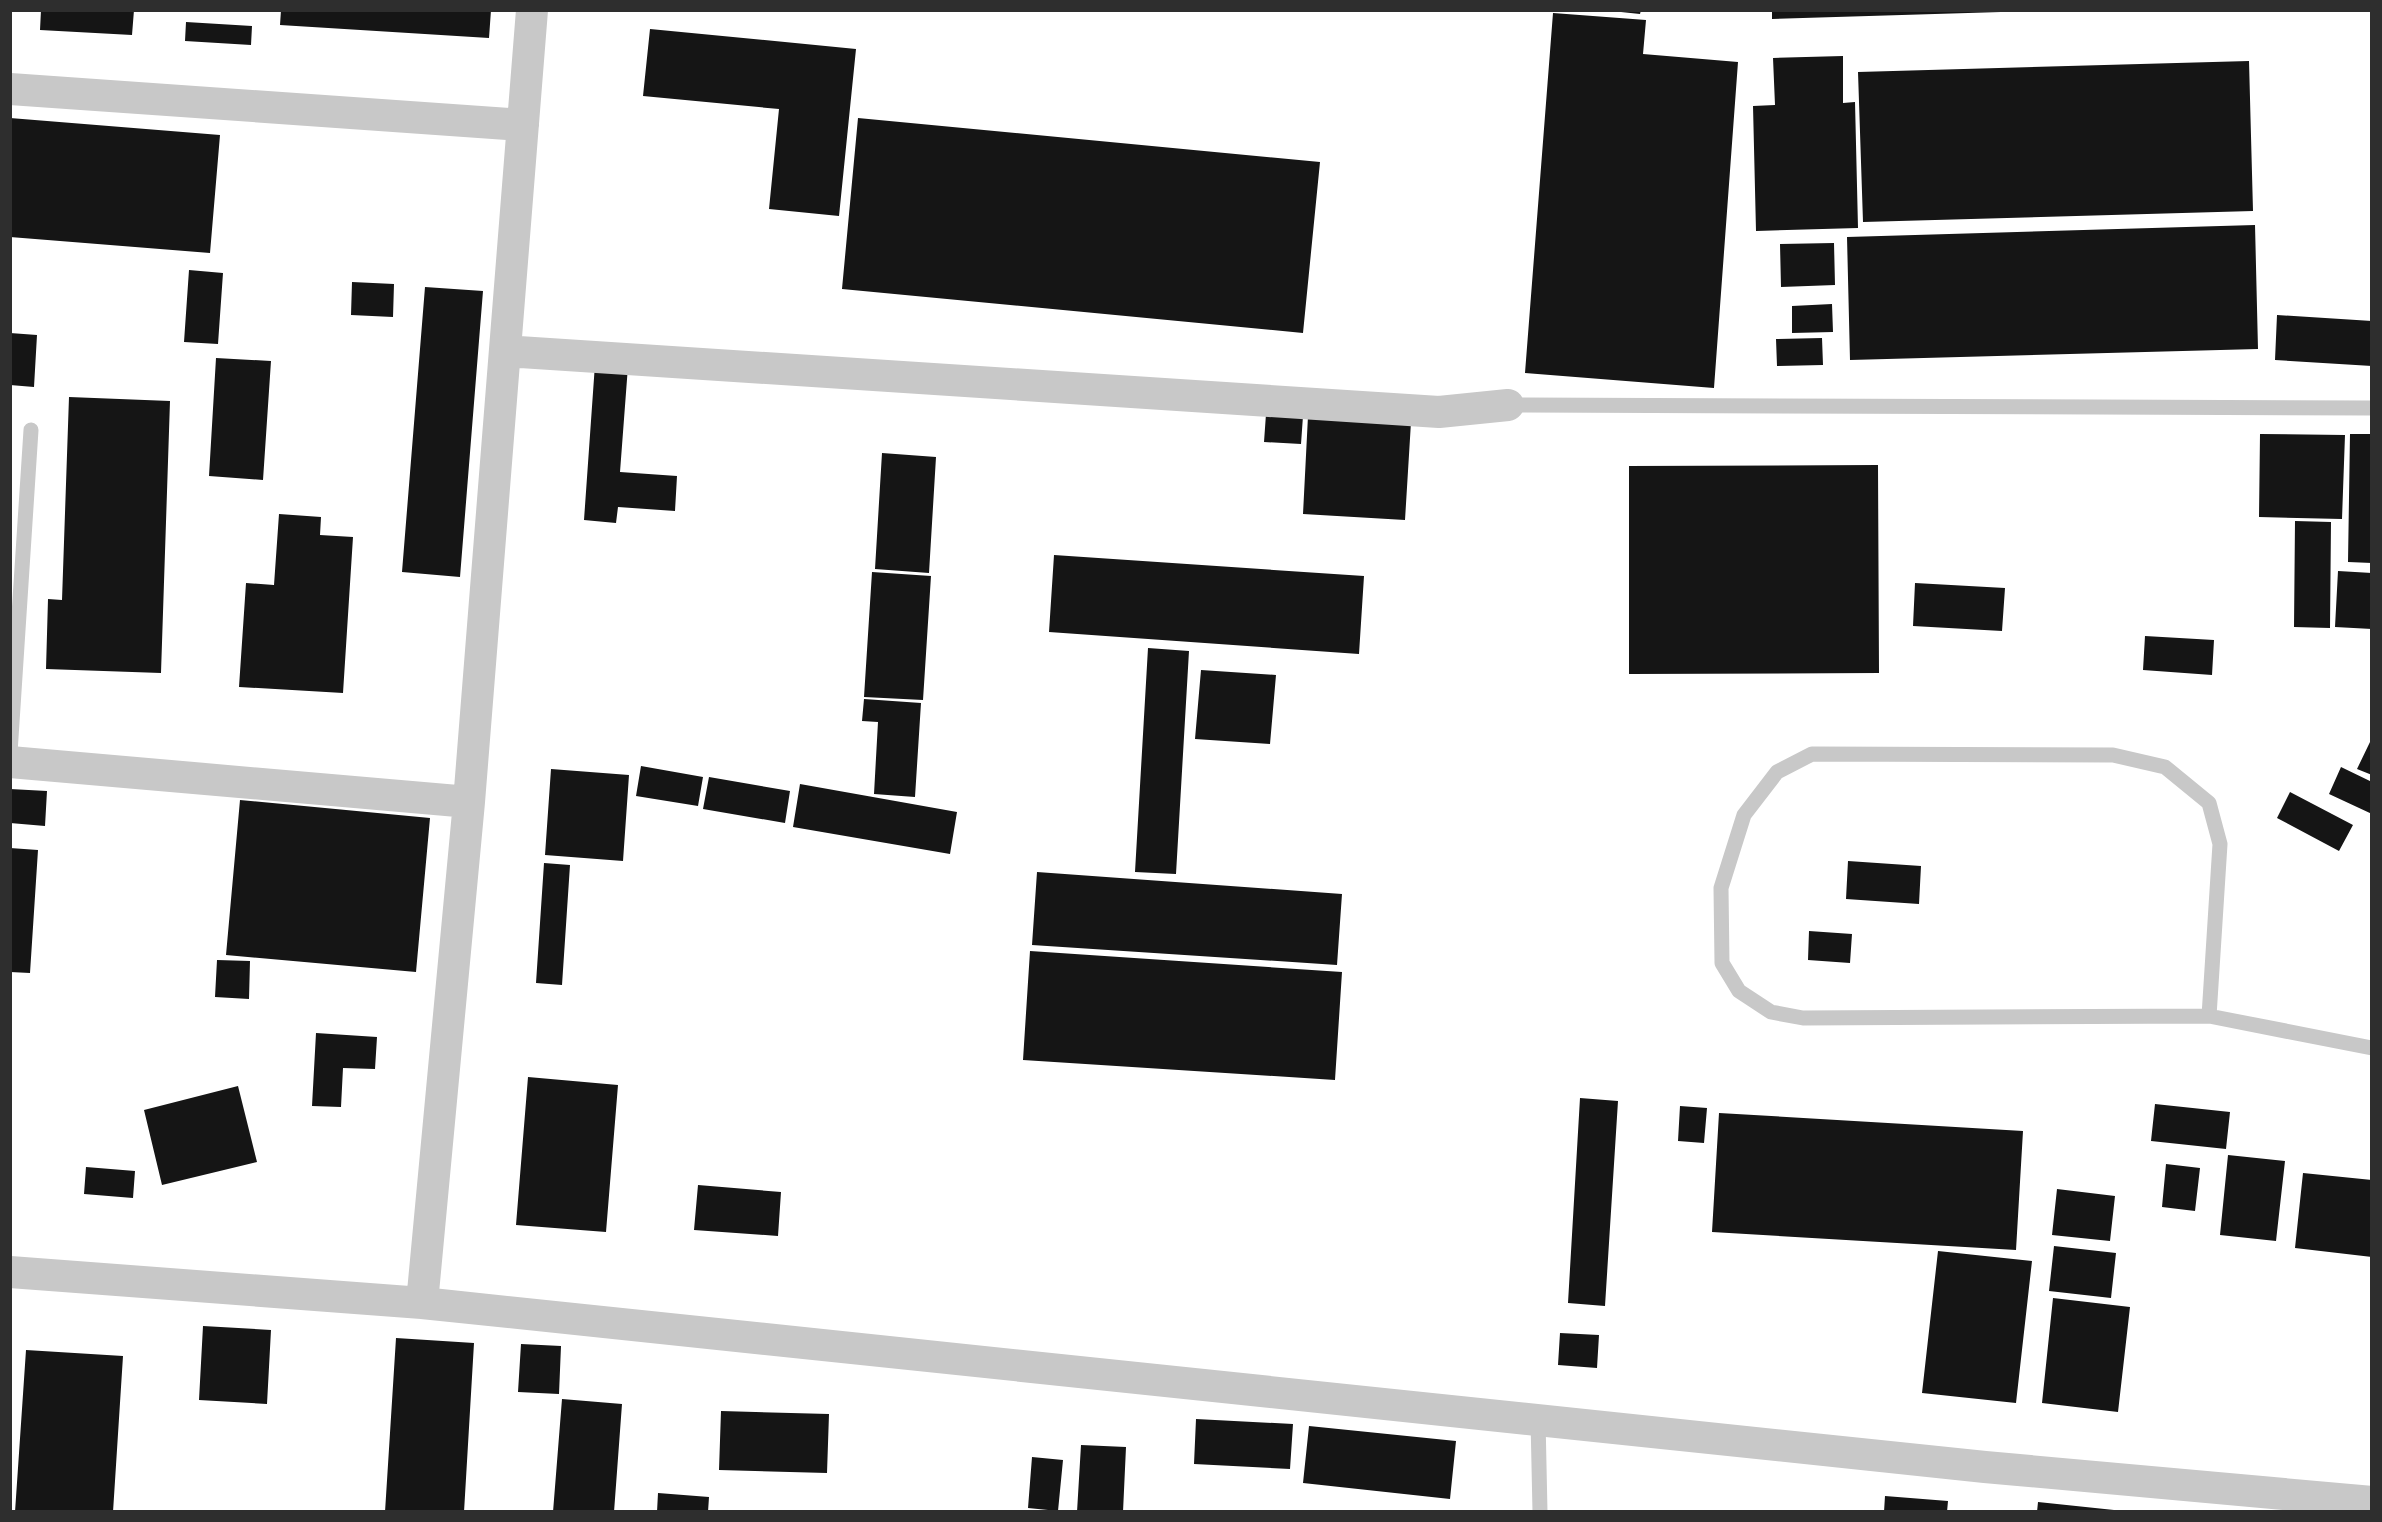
<svg xmlns="http://www.w3.org/2000/svg" width="2382" height="1522" font-family="Jost,sans-serif">
<style>
.building{fill:#151515}
.lines{fill:none;stroke-linecap:round;stroke-linejoin:round}
.lane{stroke:#c8c8c8;stroke-width:15}
.street{stroke:#c8c8c8;stroke-width:32}
</style>
<rect width="100%" height="100%" fill="#fff"/>
<path class="building" d="M41 10H134L132 35 40 30Z
M281 10H491L489 38 280 25Z
M1621 10H1641L1640 14 1621 12Z
M1772 10H2001V12L1772 19Z
M1553 13 1646 20 1643 54 1738 62 1714 388 1525 373Z
M186 22 252 26 251 45 185 41Z
M650 29 856 49 839 216 769 209 779 109 643 96Z
M1843 56V103L1855 102 1858 228 1756 231 1753 106 1775 105 1773 58Z
M2249 61 2253 211 1863 222 1858 72Z
M10 118 220 135 210 253 10 237Z
M858 118 1320 162 1303 333 842 289Z
M2255 225 2258 349 1850 360 1847 237Z
M1834 243 1835 285 1781 287 1780 244Z
M189 270 223 273 218 344 184 342Z
M352 282 394 284 393 317 351 315Z
M425 287 483 291 460 577 402 572Z
M1832 304 1833 332 1792 333V306Z
M2277 315 2372 321V366L2275 360Z
M10 333 37 335 34 387 10 385Z
M1822 338 1823 365 1777 366 1776 339Z
M216 358 271 361 263 480 209 476Z
M595 364 628 366 620 472 677 476 675 511 618 507 616 523 584 520Z
M69 397 170 401 161 673 46 669 48 599 62 600Z
M1266 414 1303 416 1301 444 1264 442Z
M1308 416 1411 422 1405 520 1303 514Z
M2260 434 2345 435 2342 519 2259 517Z
M2350 434H2372V563L2348 562Z
M882 453 936 457 929 573 875 569Z
M1878 465 1879 673 1629 674V466Z
M279 514 321 517 320 535 353 537 343 693 239 687 246 583 274 585Z
M2295 521 2331 522 2330 628 2294 627Z
M1054 555 1364 576 1359 654 1049 632Z
M2338 571 2372 573V629L2335 627Z
M872 572 931 576 923 700 864 697Z
M1915 583 2005 588 2002 631 1913 626Z
M2145 636 2214 640 2212 675 2143 670Z
M1148 648 1189 651 1176 874 1135 872Z
M1201 670 1276 675 1270 744 1195 739Z
M864 699 921 703 915 797 874 794 878 722 862 721Z
M2370 742 2372 743V775L2357 769Z
M641 766 703 777 698 806 636 796Z
M2341 767 2372 782V814L2329 794Z
M551 769 629 775 623 861 545 855Z
M709 777 790 791 785 823 703 809Z
M800 784 957 812 950 854 793 827Z
M10 789 47 791 45 826 10 823Z
M2290 792 2353 825 2339 851 2277 818Z
M240 800 430 818 416 972 226 955Z
M10 848 38 850 30 973 10 972Z
M1848 861 1921 866 1919 904 1846 899Z
M544 863 570 865 562 985 536 983Z
M1037 872 1342 894 1337 965 1032 945Z
M1809 931 1852 934 1850 963 1808 960Z
M1030 951 1342 972 1335 1080 1023 1060Z
M217 960 250 961 249 999 215 997Z
M316 1033 377 1037 375 1069 343 1068 341 1107 312 1106Z
M528 1077 618 1085 606 1232 516 1225Z
M238 1086 257 1162 162 1185 144 1110Z
M1580 1098 1618 1101 1605 1306 1568 1303Z
M2155 1104 2230 1112 2226 1149 2151 1141Z
M1680 1106 1707 1108 1704 1143 1678 1141Z
M1719 1113 2023 1131 2016 1250 1712 1232Z
M2228 1155 2285 1161 2276 1241 2220 1235Z
M2166 1164 2200 1168 2195 1211 2162 1207Z
M86 1167 135 1171 133 1198 84 1194Z
M2303 1173 2372 1180V1257L2295 1248Z
M698 1185 781 1192 778 1236 694 1230Z
M2057 1189 2115 1196 2110 1241 2052 1235Z
M2054 1246 2116 1253 2111 1298 2049 1291Z
M1938 1251 2032 1261 2016 1403 1922 1393Z
M2053 1298 2130 1307 2118 1412 2042 1403Z
M203 1326 271 1330 267 1404 199 1400Z
M1560 1333 1599 1335 1597 1368 1558 1365Z
M396 1338 474 1343 464 1512H385Z
M521 1344 561 1346 559 1394 518 1392Z
M26 1350 123 1356 113 1512H15Z
M562 1399 622 1404 614 1512H553Z
M721 1411 829 1414 827 1473 719 1470Z
M1196 1419 1293 1424 1290 1469 1194 1464Z
M1309 1426 1456 1441 1450 1499 1303 1483Z
M1081 1445 1126 1447 1123 1512H1077Z
M1032 1457 1063 1460 1058 1511 1028 1508Z
M658 1493 709 1497 708 1512H657Z
M1885 1496 1948 1501 1947 1512H1884Z
M2038 1502 2114 1510V1512H2037Z"/>
<g class="lines">
<path class="lane" d="M1508 405 2372 408
M10 753 31 430
M2209 1016 2220 844 2209 803 2165 767 2113 755 1812 754 1777 772 1744 815 1721 888 1722 963 1739 991 1771 1012 1803 1018 2209 1016 2372 1048
M1538 1419 1540 1512"/>
<path class="street" d="M10 89 523 125
M505 351 1439 412 1508 405
M10 762 469 802
M10 1272 422 1303 1985 1467 2372 1502
M422 1303 469 802 532 10"/>
</g>
<rect width="2382" height="1522" fill="none" stroke="#2e2e2e" stroke-width="24"/>
</svg>
